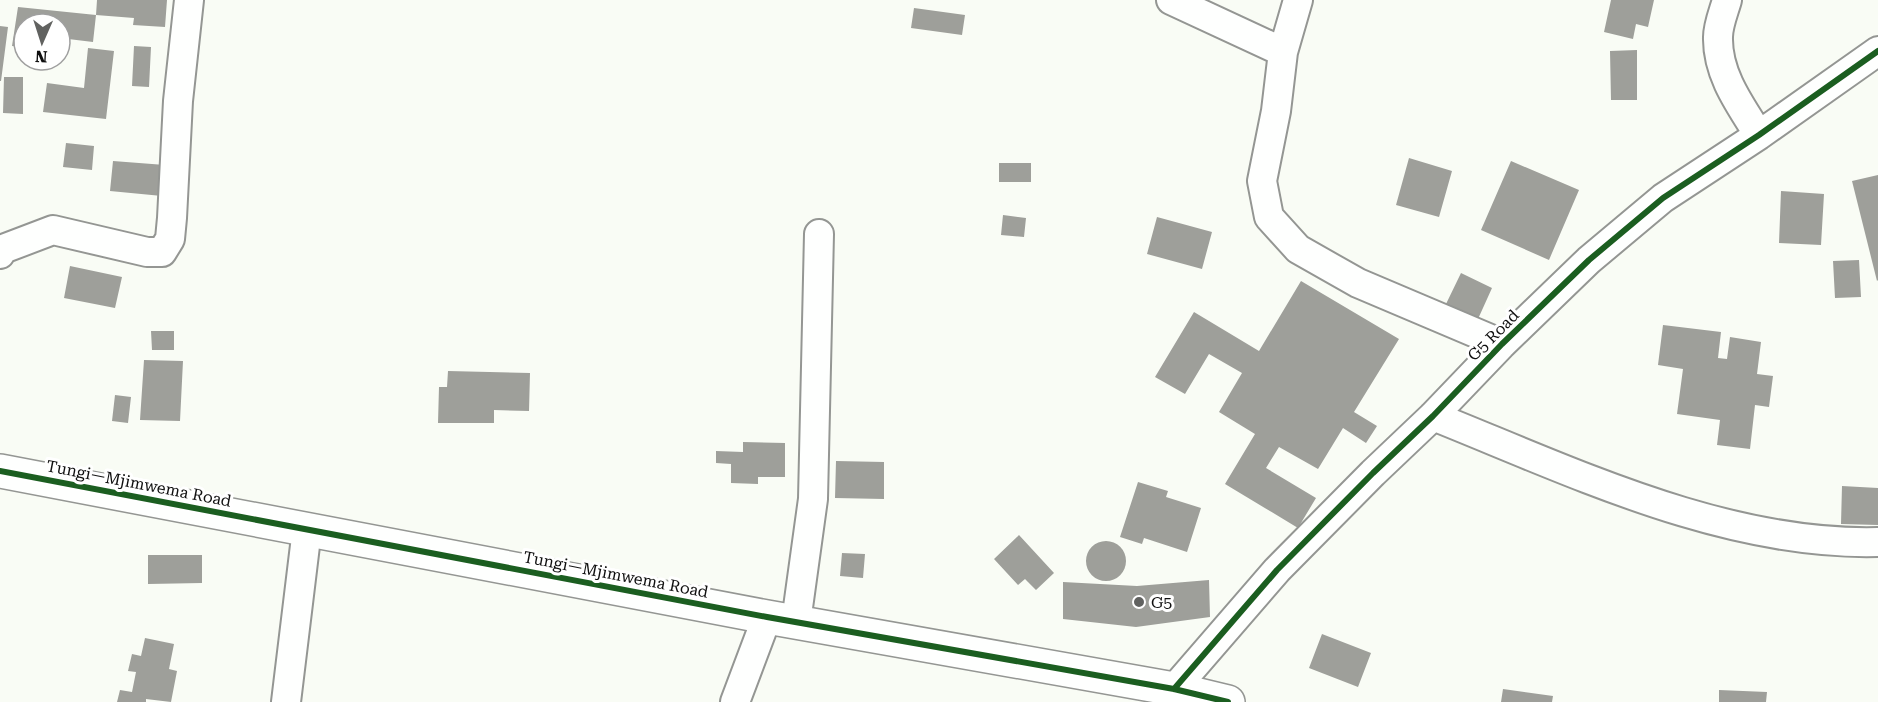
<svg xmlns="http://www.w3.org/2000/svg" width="1878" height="702" font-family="'Roboto Serif',serif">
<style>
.building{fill:#9e9f9a}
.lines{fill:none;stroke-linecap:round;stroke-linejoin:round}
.minor-casing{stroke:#949693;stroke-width:32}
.tertiary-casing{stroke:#949693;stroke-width:36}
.minor{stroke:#fefffe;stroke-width:28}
.tertiary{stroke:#fefffe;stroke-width:33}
.cycleway-casing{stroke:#fff;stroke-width:10}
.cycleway{stroke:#1b5e20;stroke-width:6}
.poi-dot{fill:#616260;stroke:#fff;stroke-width:2}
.labels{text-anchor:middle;stroke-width:6;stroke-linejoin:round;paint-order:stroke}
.street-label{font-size:16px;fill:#0f0f0f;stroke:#fff}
.poi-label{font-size:16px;fill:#0f0f0f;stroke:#fff;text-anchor:start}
</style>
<rect width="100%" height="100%" fill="#f9fcf5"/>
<path class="building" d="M97 0H167L165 27 133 25 134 18 96 15 93 42 60 38V24H24V47L12 46 18 7 96 15Z
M1611 0H1654L1648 27 1636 24 1633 39 1604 32Z
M914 8 965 15 962 35 911 28Z
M0 26 8 27 1 81H0Z
M134 46 151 47 149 87 132 86Z
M88 48 114 51 106 119 43 112 47 83 84 88Z
M1637 50V100H1611L1610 51Z
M4 77H23V114L3 113Z
M66 143 94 146 92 170 63 167Z
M1409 158 1452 171 1439 217 1396 205Z
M113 161 165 165 162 196 110 191Z
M1511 161 1579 190 1549 260 1481 230Z
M999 163H1031V182H999Z
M1878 175V280L1877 281 1852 181Z
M1781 191 1824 194 1821 245 1779 243Z
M1003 215 1026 218 1024 237 1001 235Z
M1157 217 1212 232 1202 269 1147 254Z
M1859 260 1861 297 1835 298 1833 261Z
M70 266 122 277 115 308 64 298Z
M1461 273 1492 288 1478 319 1446 304Z
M1301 281 1399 339 1354 412 1377 426 1366 443 1343 428 1318 469 1279 447 1266 468 1316 498 1298 528 1225 484 1255 434 1219 412 1242 373 1209 354 1185 394 1155 377 1194 312 1259 351Z
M1663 325 1721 332 1718 358 1727 359 1730 337 1761 342 1757 374 1773 376 1769 407 1755 405 1750 449 1717 445 1720 420 1677 414 1683 369 1658 365Z
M151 331H174V350H152Z
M144 360 183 361 180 421 140 420Z
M448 371 530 373 529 411 494 410V423H438L439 387H447Z
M115 395 131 397 128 423 112 421Z
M743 442 785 443V477H758V484L731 483V464L716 463V451L743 452Z
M836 461 884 462V499L835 498Z
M1138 482 1168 491 1166 497 1201 508 1187 552 1144 538 1142 544 1120 537Z
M1842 486 1878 488V525L1841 524Z
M1019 535 1054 573 1036 590 1025 579 1018 585 994 559Z
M1086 561a20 20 0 1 1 40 0a20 20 0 1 1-40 0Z
M842 553 865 554 863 578 840 576Z
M148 555H202V583L148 584Z
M1209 580 1210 617 1136 627 1063 619V582L1137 586Z
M1322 634 1371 653 1358 687 1309 668Z
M145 638 174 644 169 669 177 671 171 702 146 699V702H117L120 690 132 692 136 672 128 671 132 654 141 656Z
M1503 689 1553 696 1552 702H1501Z
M1719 690 1767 692 1766 702H1719Z"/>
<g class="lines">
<defs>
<path id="minor" d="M1171 0 1283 52
M1298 0 1283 52 1276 111 1262 181 1269 217 1298 249 1358 283 1502 344
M1727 0C1724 11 1718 25 1718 37 1717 74 1740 105 1759 135
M0 254 3 249 53 230 147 252H162L170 239 172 218 178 101 189 0
M1433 416C1573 472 1725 546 1878 542
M796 622 813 499 819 234
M1174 689 1277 570 1373 473 1433 416 1502 344 1589 260 1663 198 1759 135 1878 51
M286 702 307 529
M735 702 767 617"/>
<path id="tertiary" d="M0 471 767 617 1174 689 1228 702"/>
</defs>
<use href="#minor" class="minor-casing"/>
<use href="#tertiary" class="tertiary-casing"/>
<use href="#minor" class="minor"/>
<use href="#tertiary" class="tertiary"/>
<defs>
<path id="cycleway" d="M0 471 767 617 1174 689 1228 702
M1174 689 1277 570 1373 473 1433 416 1502 344 1589 260 1663 198 1759 135 1878 51"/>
</defs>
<use href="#cycleway" class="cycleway-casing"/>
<use href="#cycleway" class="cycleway"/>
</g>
<circle class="poi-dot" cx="1139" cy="602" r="6"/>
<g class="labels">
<g class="street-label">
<text transform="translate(1493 335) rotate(-45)" y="6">G5 Road</text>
<text transform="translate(139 483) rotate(11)" y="6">Tungi—Mjimwema Road</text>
<text transform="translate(616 574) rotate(11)" y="6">Tungi—Mjimwema Road</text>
</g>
<g class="poi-label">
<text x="1151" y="608">G5</text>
</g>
</g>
<g transform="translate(42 42) rotate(183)"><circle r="28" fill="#ffffff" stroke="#9f9f9f" stroke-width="1.5"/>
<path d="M0-4.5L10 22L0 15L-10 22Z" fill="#616260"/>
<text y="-9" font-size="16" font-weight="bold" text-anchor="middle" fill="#0f0f0f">N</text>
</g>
</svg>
